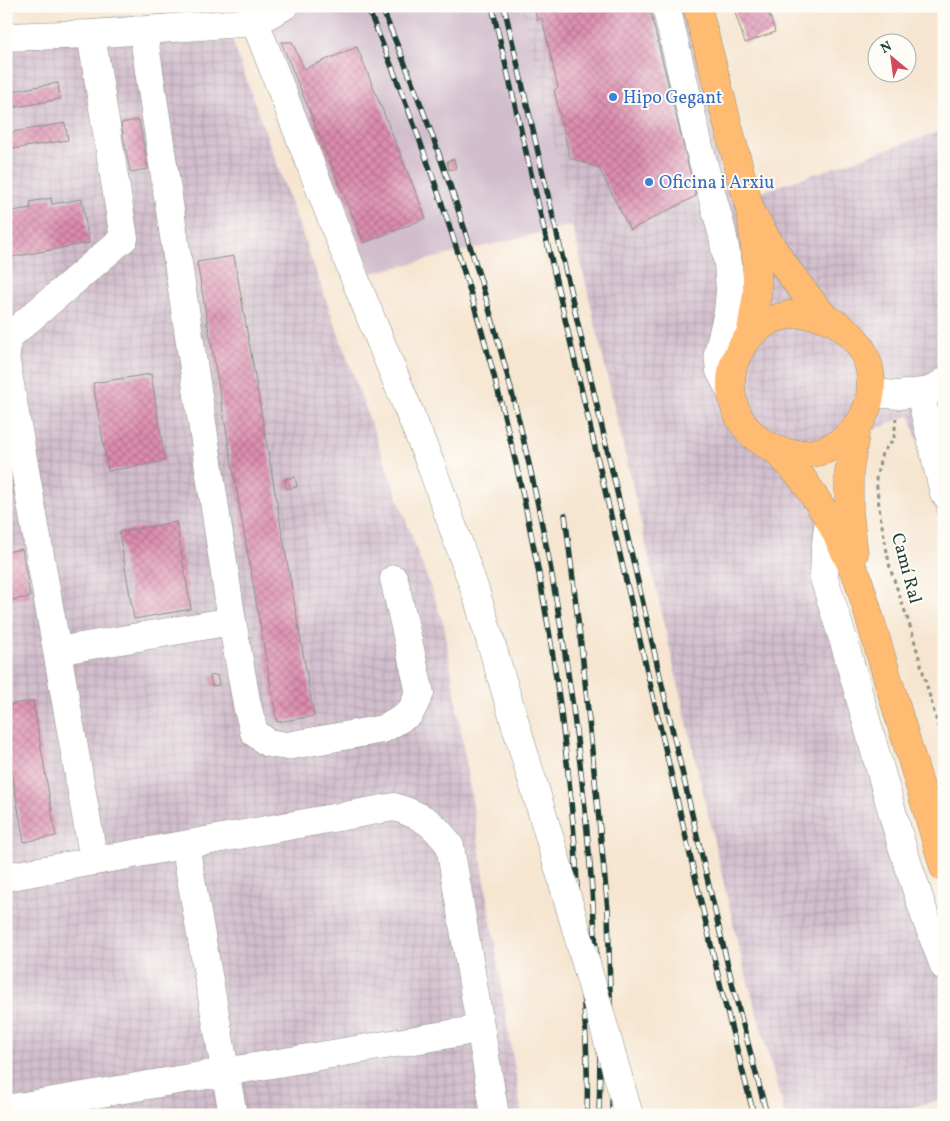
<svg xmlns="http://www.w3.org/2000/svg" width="950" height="1121" font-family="Vollkorn,serif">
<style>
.industrial{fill:url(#industrial-grid)}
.railway{fill:#d1bdcc}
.building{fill:url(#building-cross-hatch)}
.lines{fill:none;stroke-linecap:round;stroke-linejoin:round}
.minor-casing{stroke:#8a9182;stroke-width:29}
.major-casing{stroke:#8a9182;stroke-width:29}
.path{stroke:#8a9182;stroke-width:3;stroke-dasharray:4 4;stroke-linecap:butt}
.minor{stroke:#fff;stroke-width:28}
.major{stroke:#ffbb71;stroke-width:28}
.rail-casing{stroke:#1f3d34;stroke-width:5.5}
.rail{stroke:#fdfcf7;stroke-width:4;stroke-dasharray:11;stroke-linecap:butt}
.minor-bridge-casing{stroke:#8a9182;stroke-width:29;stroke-linecap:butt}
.minor-bridge{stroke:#fff;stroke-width:28}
.shop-dot{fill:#3f7fe0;stroke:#fdfcf7;stroke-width:2}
.labels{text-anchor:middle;stroke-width:4;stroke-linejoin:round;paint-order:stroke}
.shop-label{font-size:18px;fill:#366cbe;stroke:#fdfcf7;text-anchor:start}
.street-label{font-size:18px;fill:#1f3d34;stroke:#fdfcf7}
</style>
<defs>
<pattern id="industrial-grid" width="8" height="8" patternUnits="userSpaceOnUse" patternTransform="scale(1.25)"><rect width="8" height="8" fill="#d1bdcc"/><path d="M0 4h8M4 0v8" fill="none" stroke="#b3a3b0"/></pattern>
<pattern id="building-cross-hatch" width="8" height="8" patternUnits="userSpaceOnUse" patternTransform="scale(1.25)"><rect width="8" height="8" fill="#dd8caf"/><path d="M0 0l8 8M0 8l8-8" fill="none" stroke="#b3748f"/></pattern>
</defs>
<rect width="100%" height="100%" fill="#fdfcf7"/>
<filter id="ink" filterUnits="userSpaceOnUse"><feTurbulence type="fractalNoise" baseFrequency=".02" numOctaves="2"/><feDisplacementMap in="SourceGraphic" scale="10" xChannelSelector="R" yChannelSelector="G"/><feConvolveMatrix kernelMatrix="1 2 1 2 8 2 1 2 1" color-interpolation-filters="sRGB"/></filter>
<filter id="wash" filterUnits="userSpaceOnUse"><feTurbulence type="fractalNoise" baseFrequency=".0096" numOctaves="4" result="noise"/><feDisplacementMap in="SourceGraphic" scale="20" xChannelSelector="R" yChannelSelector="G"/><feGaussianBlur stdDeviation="1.12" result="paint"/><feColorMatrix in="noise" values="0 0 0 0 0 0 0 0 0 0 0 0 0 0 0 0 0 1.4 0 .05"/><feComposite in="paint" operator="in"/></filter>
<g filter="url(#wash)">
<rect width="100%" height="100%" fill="#f6e5d0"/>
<path class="industrial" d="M522 6H703L746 197 944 130V527L937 513 910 415 801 460 944 957V1099L881 1115H785L739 949Z
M221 10 444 625 522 1115H6V23Z"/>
<path class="railway" d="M250 6H522L573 225 372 273Z"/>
<g id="blocks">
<path class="building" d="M534 6H649L696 196 630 230 599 168 570 158 554 90 558 88 542 18 537 20Z
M733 6H767L775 32 745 43Z
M281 42H292L304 69 357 47 426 218 364 243Z
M58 83 60 99 6 109V92Z
M139 120 148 169 130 172 121 123Z
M65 123 68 140 6 150V133Z
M454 159 456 168 449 170 447 161Z
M51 198 52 204 82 199 89 243 12 257 13 260 6 261V212L31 208 30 202Z
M234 256 314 716 277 722 197 262Z
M151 374 165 461 108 471 93 383Z
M295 477 297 487 286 489 285 479Z
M176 522 191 609 134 619 119 532Z
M22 549 30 597 6 601V552Z
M217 675 219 685 212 686 210 676Z
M33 701 56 836 24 842 6 739V705Z"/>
</g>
</g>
<g filter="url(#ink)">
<use href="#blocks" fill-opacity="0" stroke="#8a9182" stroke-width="1"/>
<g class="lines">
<defs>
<path id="minor" d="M284 6 255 22 359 289 431 465 476 593 561 876
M666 6 700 151 722 232 728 264 730 290 728 312 718 353 720 371 731 392
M143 31 232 621 247 705 254 732 268 743 287 746 383 729 410 713 420 693 394 579
M6 37 91 34 255 22
M6 355 7 338 124 238 91 34
M6 362 94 861
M871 393 899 395 930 391 944 382
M920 393 944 493
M829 519 825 550 824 578 844 642 901 843 925 916 944 966
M57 651 232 621
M185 845 233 1115
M6 877 394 807C423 816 433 822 450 846L495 1115
M6 1109 480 1029"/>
<path id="major" d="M697 6 751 214 757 266V295L750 336
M756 221C776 256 798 287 825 317
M731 384a70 70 0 1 1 140 0a70 70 0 1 1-140 0Z
M776 450 802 478 829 519 858 579 944 867
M854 554 849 512V472L856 428"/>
</defs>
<use href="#minor" class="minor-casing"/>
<use href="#major" class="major-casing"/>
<path class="path" d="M936 6 944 23
M896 418 894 439 882 453 876 479 880 515 890 568 912 632 944 748"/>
<use href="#minor" class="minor"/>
<use href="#major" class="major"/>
<defs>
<path id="rail" d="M367 6C478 269 551 550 574 835 577 863 577 892 578 921 582 985 589 1050 587 1115
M381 6C496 275 564 561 589 852 596 939 602 1027 599 1115
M492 6 722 992 754 1115
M504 6 695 827 733 987 767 1115
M565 515 583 661 608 910 612 1073V1115"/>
</defs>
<use href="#rail" class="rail-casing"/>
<use href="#rail" class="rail"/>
<defs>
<path id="minor-bridge" d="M561 876 629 1115"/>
</defs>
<use href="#minor-bridge" class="minor-bridge-casing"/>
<use href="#minor-bridge" class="minor-bridge"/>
</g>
</g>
<g class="shop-dot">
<circle cx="613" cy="97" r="5"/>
<circle cx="649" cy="182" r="5"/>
</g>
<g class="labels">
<g class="shop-label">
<text x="623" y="103">Hipo Gegant</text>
<text x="659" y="188">Oficina i Arxiu</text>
</g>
<g class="street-label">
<text transform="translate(907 568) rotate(75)" y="6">Camí Ral</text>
</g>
</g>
<rect width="950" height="1121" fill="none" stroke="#fdfcf7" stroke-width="25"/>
<g transform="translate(892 58) rotate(331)"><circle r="24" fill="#fdfcf7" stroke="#a4b0a9"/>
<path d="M0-4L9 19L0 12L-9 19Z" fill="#d1495b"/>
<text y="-8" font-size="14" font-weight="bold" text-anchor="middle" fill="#1f3d34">N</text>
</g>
</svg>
